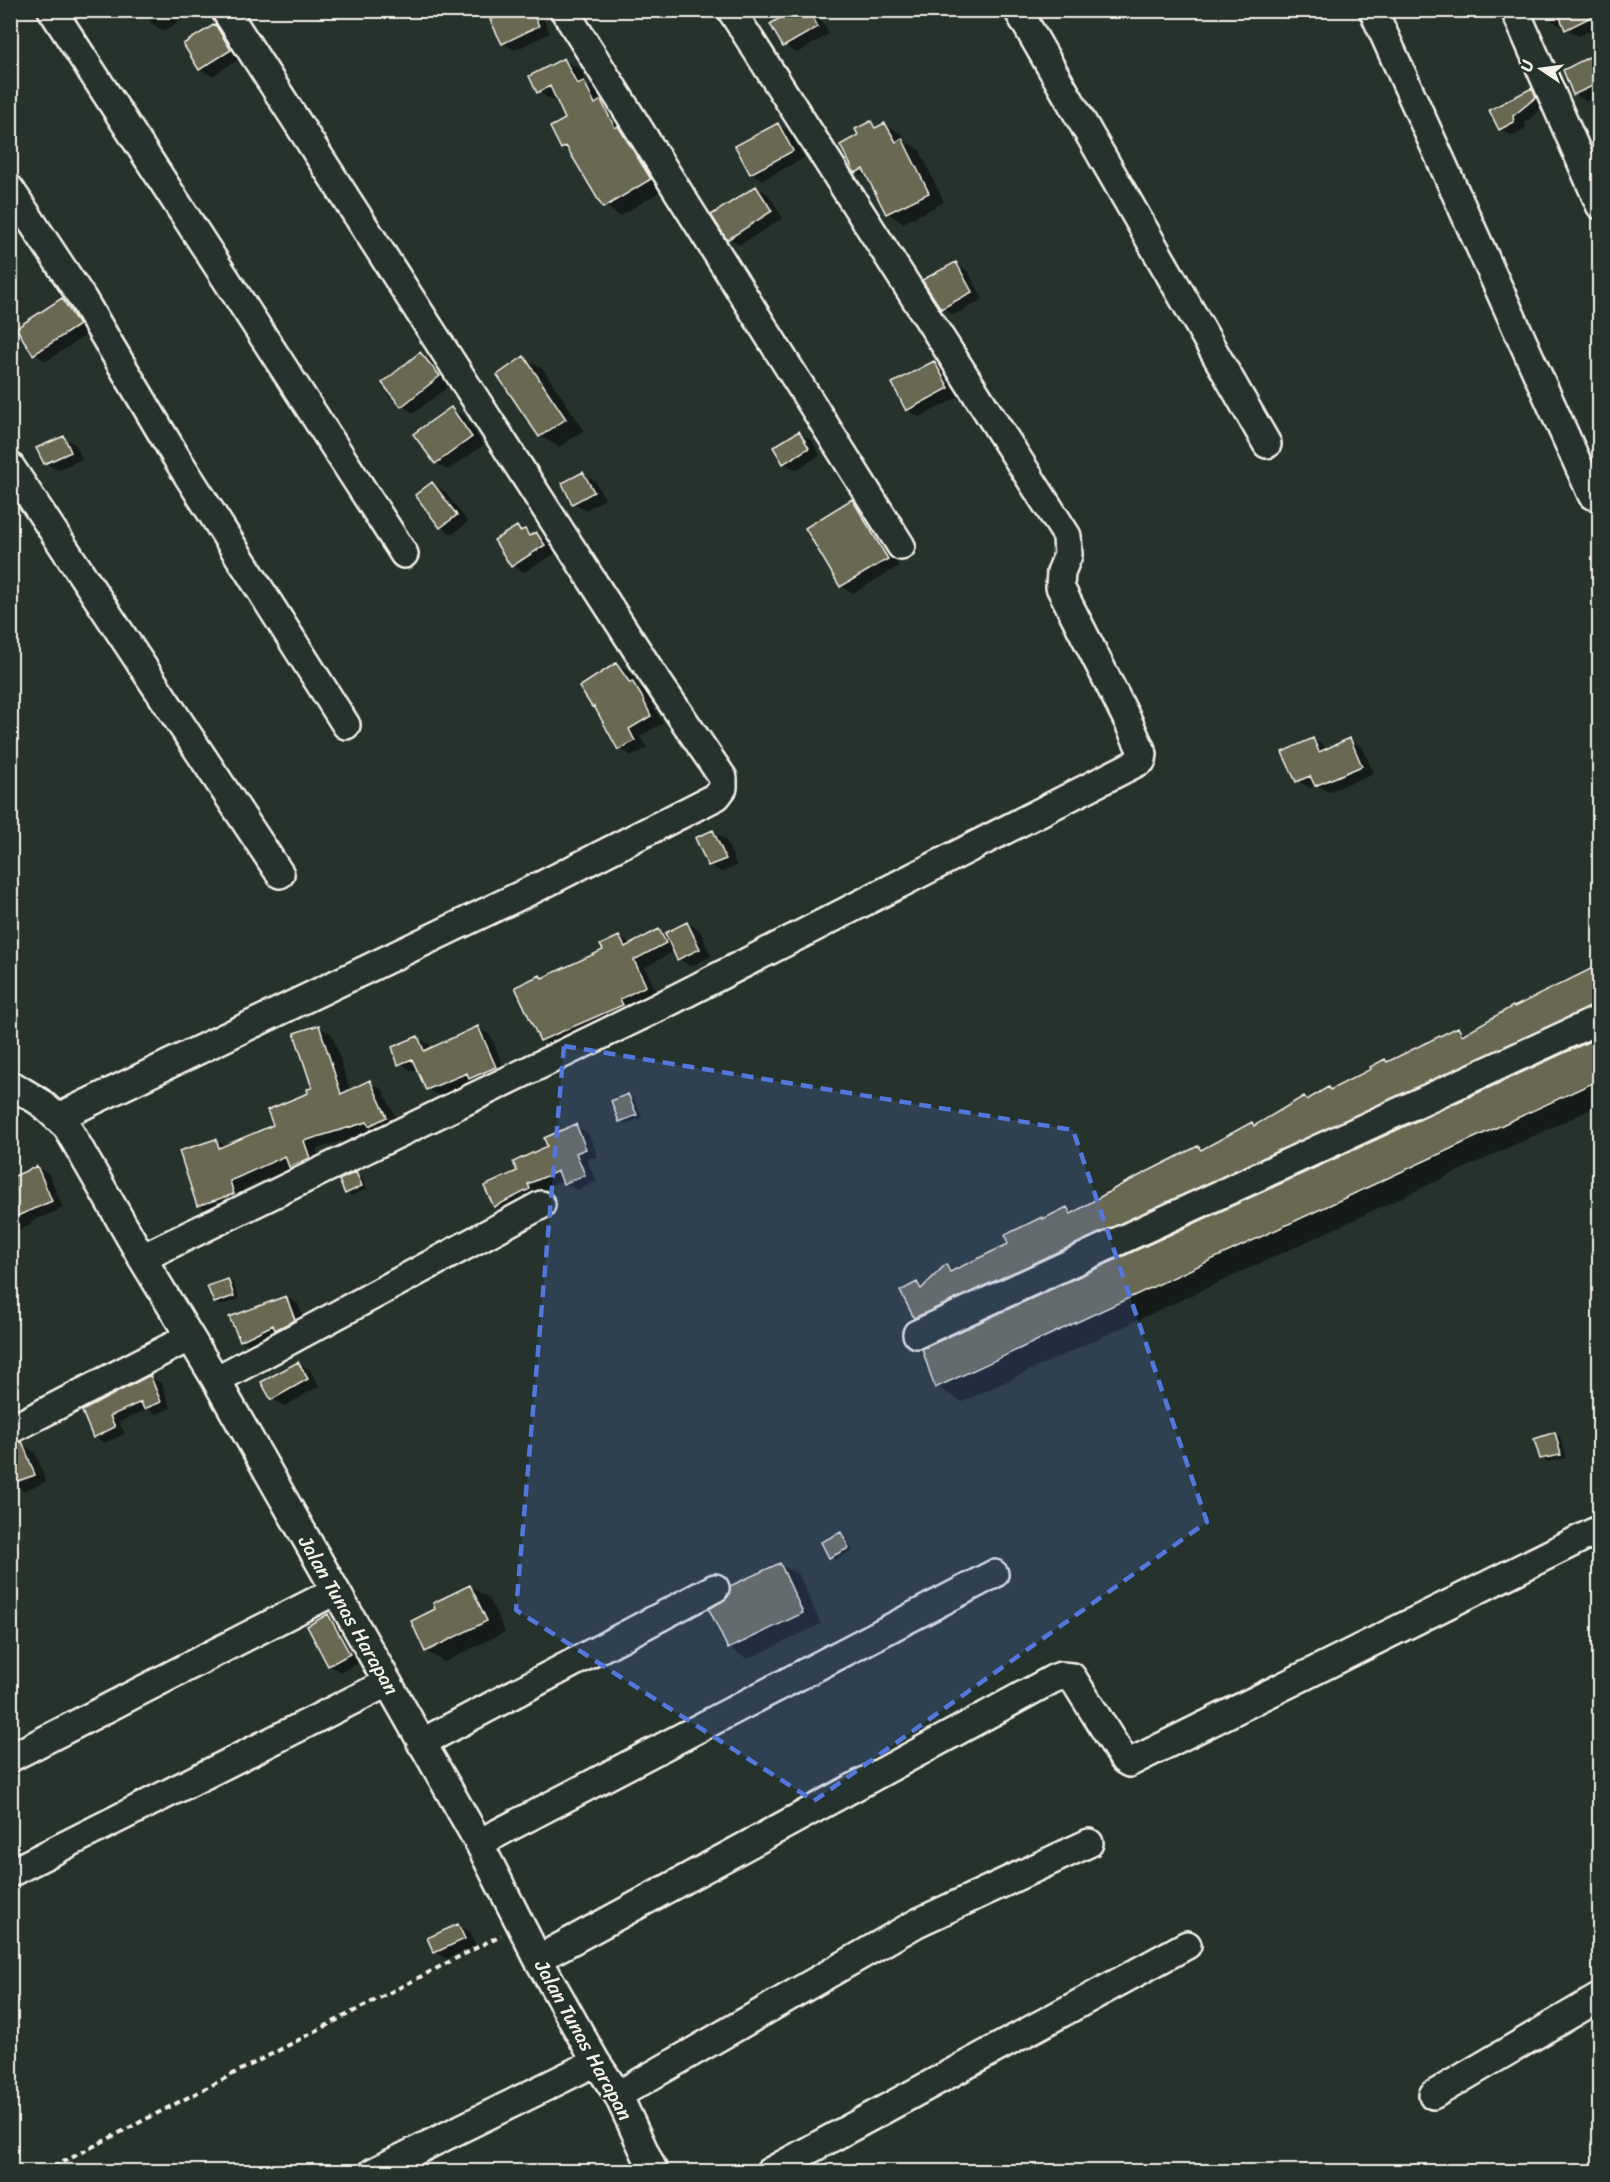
<svg xmlns="http://www.w3.org/2000/svg" width="1610" height="2182" font-family="Sriracha,sans-serif">
<style>
.shadow{fill:#0007}
.building{fill:#686853;stroke:#f4f1e8;stroke-width:1.5}
.lines{fill:none;stroke-linecap:round;stroke-linejoin:round}
.minor-casing{stroke:#f4f1e8;stroke-width:32}
.path{stroke:#f4f1e8;stroke-width:4;stroke-dasharray:6 4.5;stroke-linecap:butt}
.minor{stroke:#26332d;stroke-width:27}
.marked{fill:#5377dc;fill-opacity:0.2;stroke:#5377dc;stroke-width:4.5;stroke-dasharray:12 8;stroke-linejoin:round}
.labels{text-anchor:middle;stroke-width:4.5;stroke-linejoin:round;paint-order:stroke}
.street-label{font-size:20px;fill:#f4f1e8;stroke:#26332d}
</style>
<rect width="100%" height="100%" fill="#26332d"/>
<filter id="ink" filterUnits="userSpaceOnUse"><feTurbulence type="fractalNoise" baseFrequency=".0167" numOctaves="2"/><feDisplacementMap in="SourceGraphic" scale="12" xChannelSelector="R" yChannelSelector="G"/><feConvolveMatrix kernelMatrix="1 2 1 2 8 2 1 2 1" color-interpolation-filters="sRGB"/></filter>
<g filter="url(#ink)">
<path class="shadow" d="M144 10H198L164 31 152 24Z
M487 10H539L550 33 515 50 503 43Z
M796 10H814L817 12 829 34 797 53 784 46Z
M1547 10H1600V26L1579 36 1552 21Z
M215 26 227 33 242 57 212 76 200 69Z
M1596 55 1600 57V95L1586 101 1574 94Z
M564 60 580 69 588 85 600 92 606 105 616 111 666 188 620 216 605 206 572 154 562 148 567 120 558 99 554 101 538 92Z
M1532 90 1544 97 1547 104 1525 123 1526 129 1512 136 1500 129Z
M871 122 879 128 885 124 902 134 907 143 919 149 944 202 903 223 887 213 870 180 856 172 861 136Z
M778 125 790 132 804 158 763 180 751 173Z
M756 187 768 194 783 218 740 245 728 238Z
M10 217 16 225 10 228Z
M956 264 968 271 983 299 954 315 942 308Z
M62 300 75 307 91 332 46 361 34 354Z
M420 354 432 361 451 384 414 413 402 406 384 383Z
M524 358 543 369 584 430 559 447 540 436 499 375Z
M934 362 946 369 960 396 920 417 907 410Z
M451 409 464 416 484 445 448 470 436 463Z
M799 433 811 440 820 455 796 470 784 463Z
M64 438 76 445 82 459 57 470 45 463Z
M583 474 595 481 605 499 585 510 573 503Z
M432 484 444 491 468 522 453 534 441 527Z
M852 500 865 507 899 566 853 593 841 586Z
M517 528 533 535 536 534 548 541 556 553 524 572 512 565Z
M617 664 629 671 639 687 644 690 663 723 640 736 647 748 632 756 620 749 597 708 593 706Z
M1312 739 1325 746 1327 750 1350 740 1362 747 1374 773 1328 792 1317 785 1310 788 1298 781Z
M713 832 725 839 737 866 721 872 709 865Z
M687 923 700 930 711 956 691 966 678 959 675 951 645 967 657 993 554 1047 542 1040 540 976 544 978 605 951 619 937 632 945 659 931 665 934Z
M1600 966V1014L928 1324 915 1317 917 1283 925 1288 946 1266 955 1271 1010 1244 1067 1209 1075 1213 1198 1147 1203 1150 1252 1124 1256 1126 1304 1098 1309 1101 1328 1089 1332 1091 1373 1069 1385 1060 1389 1062 1458 1029 1467 1034Z
M318 1027 332 1034 350 1091 370 1082 383 1090 399 1125 378 1130 316 1149 323 1166 304 1173 292 1167 243 1189 247 1202 212 1213 198 1205 216 1140 227 1147 275 1126 314 1089Z
M478 1028 490 1035 507 1074 483 1085 475 1081 439 1096 427 1089 418 1068 412 1071 400 1063 418 1038 430 1045 432 1049Z
M1600 1038V1105L962 1402 937 1387 924 1349Z
M628 1096 634 1099 642 1118 626 1124 621 1121Z
M576 1126 588 1133 598 1156 587 1160 597 1182 577 1190 564 1183 563 1180 539 1191 542 1196 507 1213 495 1206 519 1171Z
M37 1167 49 1174 63 1208 30 1222 31 1225 17 1231 10 1228V1179Z
M356 1173 361 1177 367 1189 351 1196 346 1193Z
M228 1280 233 1283 239 1299 220 1306 215 1302Z
M286 1297 298 1304 307 1326 253 1347 241 1340Z
M298 1363 310 1370 319 1386 285 1406 272 1399Z
M150 1377 161 1383 171 1408 156 1414 148 1409 119 1422 125 1434 105 1443 95 1437 84 1411Z
M1555 1434 1560 1437 1566 1458 1547 1462 1541 1458Z
M23 1445 35 1452 46 1482 23 1491 11 1484Z
M841 1534 847 1537 853 1551 835 1560 830 1557Z
M780 1564 799 1575 821 1624 748 1659 729 1648Z
M470 1587 489 1598 505 1632 445 1662 426 1651 437 1610Z
M328 1616 341 1623 361 1662 341 1672 329 1665Z
M458 1925 470 1932 476 1946 447 1959 435 1952Z"/>
<path class="building" d="M508 10H531L539 26 502 44 490 20Z
M793 10H809L818 27 783 47 770 24Z
M1557 10H1599V13L1565 30Z
M215 24 231 50 199 70 183 44Z
M1599 52V83L1573 95 1563 70Z
M564 58 577 84 584 81 595 104 601 100 615 128 618 126 651 179 603 208 566 146 561 149 550 127 565 119 550 86 537 93 529 76Z
M1532 88 1536 97 1513 116 1514 122 1499 130 1489 110Z
M871 121 875 128 885 123 896 142 902 138 929 193 886 214 863 169 855 173 840 145 858 135 855 129Z
M778 123 793 151 750 174 735 146Z
M756 186 772 211 727 240 711 215Z
M956 262 972 292 941 309 922 280Z
M62 298 79 325 33 355 16 328Z
M420 352 440 376 401 407 382 383Z
M524 356 566 419 539 437 497 375Z
M934 361 949 388 906 411 892 383Z
M451 407 472 437 435 464 413 434Z
M799 431 809 448 783 464 773 447Z
M64 436 71 452 44 464 36 448Z
M583 472 594 492 572 504 562 483Z
M432 482 457 515 440 528 415 495Z
M852 499 888 559 840 587 805 528Z
M517 526 520 531 525 529 529 536 536 532 545 545 511 567 494 540Z
M616 663 630 683 632 681 641 695 651 716 629 729 635 741 618 750 594 706 592 707 579 687Z
M1313 738 1319 752 1350 738 1362 766 1315 786 1310 776 1296 782 1282 752Z
M713 830 726 859 708 866 695 838Z
M687 922 700 949 677 960 665 933Z
M659 929 666 943 634 960 646 986 620 999 623 1005 540 1041 515 987 540 975 542 978 603 950 600 945 619 936 625 947Z
M1599 965V1004L914 1318 900 1291 917 1282 921 1289 946 1264 950 1272 1008 1244 1005 1235 1042 1217 1043 1219 1067 1207 1071 1214 1119 1186 1198 1146 1201 1150 1252 1122 1254 1126 1304 1096 1307 1100 1328 1087 1330 1090 1371 1069 1370 1067 1385 1059 1387 1062 1458 1027 1462 1035 1513 1006 1514 1007Z
M319 1025 341 1094 370 1080 387 1117 369 1126 367 1122 304 1141 310 1158 289 1167 285 1156 230 1181 234 1194 197 1206 179 1151 216 1139 219 1148 273 1125 267 1110 308 1093 307 1089 312 1088 294 1033Z
M478 1026 496 1067 469 1079 467 1073 426 1090 412 1059 398 1065 392 1047 418 1036 424 1051Z
M1599 1037V1080L935 1388 922 1349Z
M628 1094 637 1115 619 1122 611 1101Z
M576 1124 586 1149 576 1153 585 1175 563 1184 558 1171 528 1184 530 1189 494 1207 484 1186 517 1171 513 1162 547 1146 544 1138Z
M37 1166 52 1201 10 1219V1178Z
M356 1172 362 1186 345 1194 339 1180Z
M228 1279 234 1296 214 1303 207 1286Z
M286 1296 295 1320 275 1330 273 1325 240 1341 229 1317Z
M298 1362 308 1379 271 1400 261 1382Z
M150 1375 161 1402 144 1409 141 1402 110 1416 115 1427 93 1438 82 1411Z
M1555 1432 1561 1455 1540 1459 1534 1439Z
M22 1441 35 1475 10 1484V1446Z
M841 1532 849 1548 829 1558 821 1542Z
M780 1563 803 1613 728 1649 709 1609 728 1597 730 1586Z
M470 1585 487 1621 425 1652 411 1621 435 1609 433 1603Z
M328 1614 350 1654 328 1666 307 1626Z
M458 1924 465 1939 434 1953 427 1938Z"/>
<g class="lines">
<defs>
<path id="minor" d="M52 10 404 554
M564 10 901 546
M1018 10 1267 444
M1373 10 1592 495
M1515 10 1600 205
M10 189 82 298 176 457 346 725
M10 466 280 874
M10 1084 40 1102 67 1127 142 1258 216 1380 479 1843 538 1959 596 2062 618 2095 654 2172
M59 1117 542 885 717 796 723 788V778L651 672 225 10
M142 1258 657 1008 1142 760 1143 754 1128 721 1060 587 1061 572 1068 555 1067 536 731 10
M917 1334 1600 1019
M216 1380 541 1205
M10 1430 190 1337
M421 1743 715 1588
M10 1758 335 1591
M479 1843 994 1574
M10 1873 387 1683
M538 1959 1053 1679 1061 1676 1072 1677 1124 1760 1129 1763 1600 1529
M618 2095 917 1923 1089 1843
M1433 2095 1600 1997
M373 2172 596 2062
M769 2172 1187 1945"/>
</defs>
<use href="#minor" class="minor-casing"/>
<path class="path" d="M44 2172 501 1935"/>
<use href="#minor" class="minor"/>
</g>
</g>
<path class="marked" d="M564 1046 1073 1130 1207 1522 814 1801 516 1610Z"/>
<g class="labels">
<g class="street-label">
<text transform="translate(349 1615) rotate(60)" y="7">Jalan Tunas Harapan</text>
<text transform="translate(584 2040) rotate(61)" y="7">Jalan Tunas Harapan</text>
</g>
</g>
<rect width="1610" height="2182" fill="none" stroke="#26332d" stroke-width="36"/>
<rect x="18" y="18" width="1574" height="2146" fill="none" stroke="#f4f1e8" stroke-width="2" filter="url(#ink)"/>
<g transform="translate(1541 69) rotate(283)" stroke="#26332d" stroke-width="4.5" paint-order="stroke">
<path d="M0-4.5L10 22L0 15L-10 22Z" fill="#f4f1e8"/>
<text y="-9" font-size="16" font-weight="bold" text-anchor="middle" fill="#f4f1e8">U</text>
</g>
</svg>
